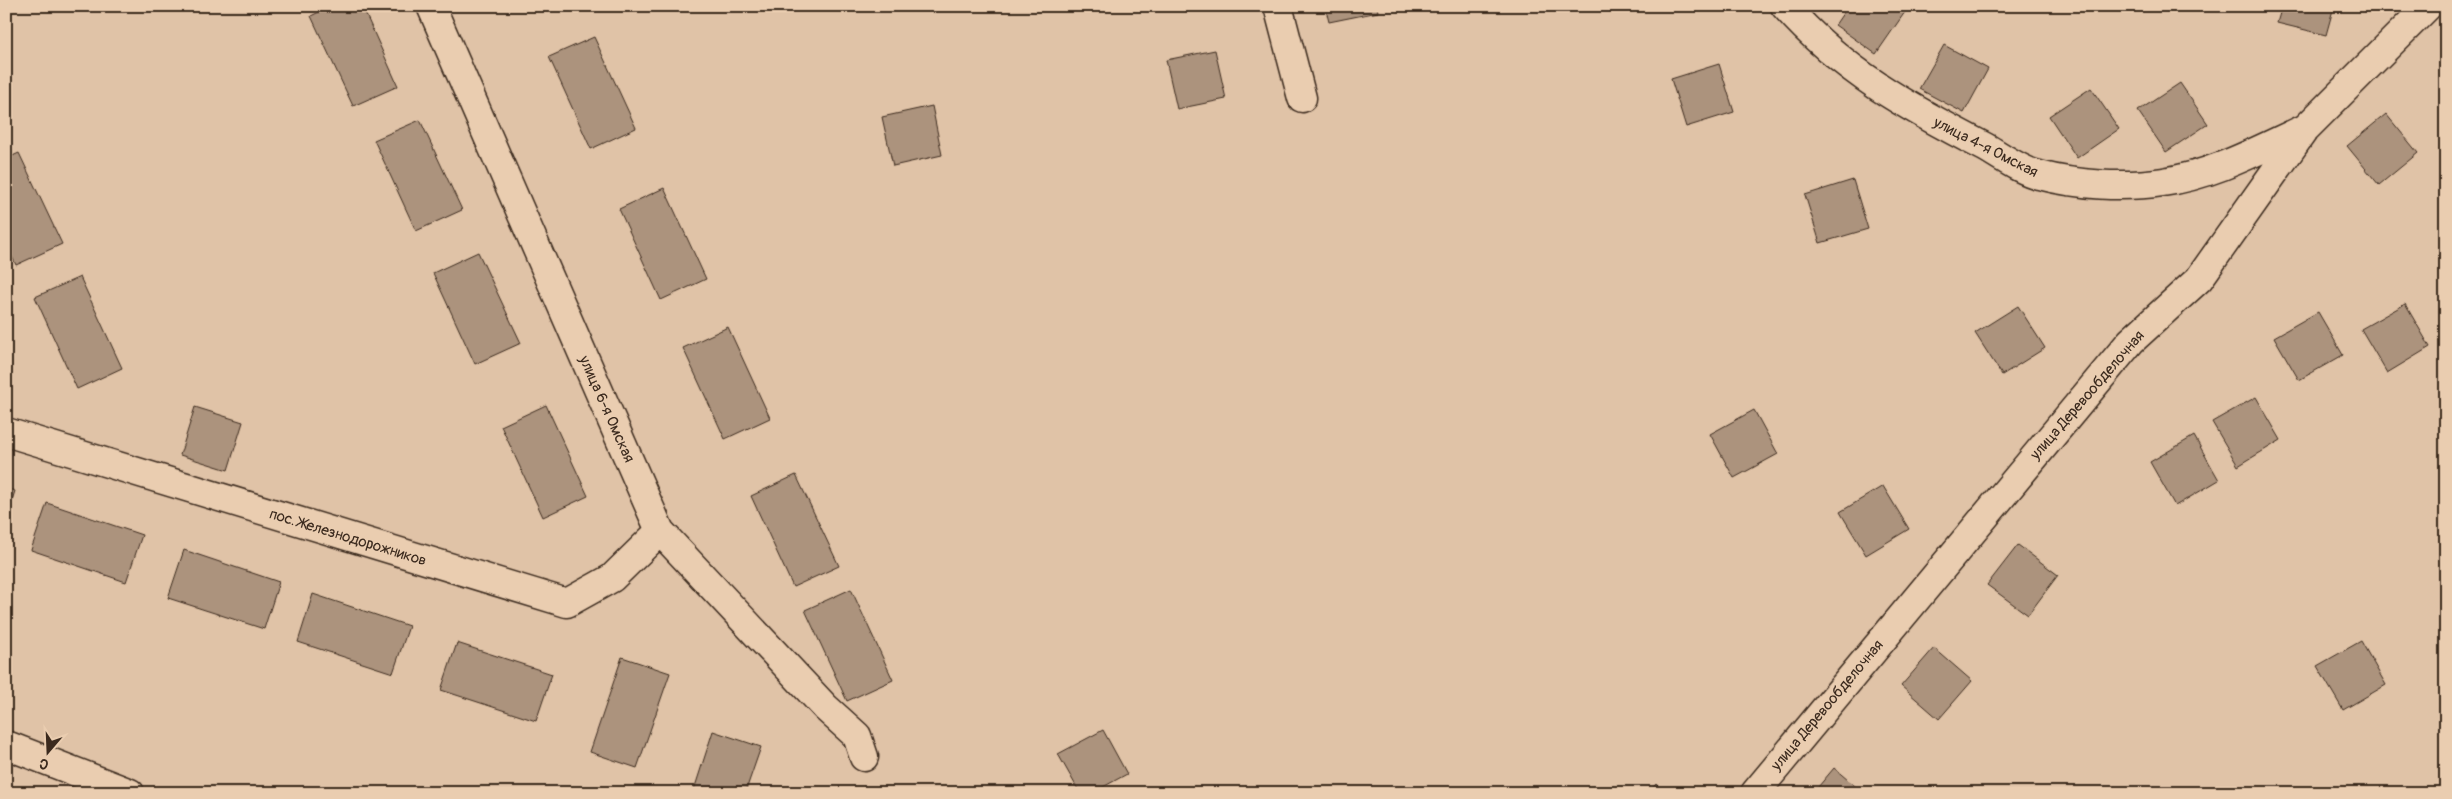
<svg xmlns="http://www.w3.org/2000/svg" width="2452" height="799" font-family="Pangolin,sans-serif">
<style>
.building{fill:#ac937d;stroke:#3b2a1e}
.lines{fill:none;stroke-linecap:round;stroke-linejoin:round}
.minor-casing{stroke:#3b2a1e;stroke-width:31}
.minor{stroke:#eacdb0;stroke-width:28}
.labels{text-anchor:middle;stroke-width:5;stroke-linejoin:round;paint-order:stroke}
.street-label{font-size:15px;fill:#3b2a1e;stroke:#eacdb0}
</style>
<rect width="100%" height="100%" fill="#e0c3a7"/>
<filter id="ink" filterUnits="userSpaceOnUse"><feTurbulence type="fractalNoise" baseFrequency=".02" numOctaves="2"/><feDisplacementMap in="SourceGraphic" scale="10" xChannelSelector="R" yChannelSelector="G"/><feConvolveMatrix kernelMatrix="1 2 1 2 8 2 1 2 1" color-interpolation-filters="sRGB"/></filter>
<g filter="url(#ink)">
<path class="building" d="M331 6H362L398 86 353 106 311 16Z
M1325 6H1377L1378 12 1329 22Z
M1848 6H1896L1905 12 1876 54 1835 25Z
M2282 6H2334L2326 35 2277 23Z
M594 37 636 128 591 149 549 57Z
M1944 45 1988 69 1964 113 1919 89Z
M1215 50 1226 99 1177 109 1166 60Z
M1719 64 1734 112 1686 127 1671 79Z
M2180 83 2208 124 2166 152 2138 111Z
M2091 88 2119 129 2077 158 2049 116Z
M932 106 942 155 893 166 882 117Z
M2386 114 2418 153 2379 185 2347 146Z
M420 120 462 210 416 231 374 140Z
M19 153 62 244 16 265 6 244V159Z
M1853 180 1868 229 1820 243 1805 195Z
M664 188 706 279 661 300 619 209Z
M478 252 521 343 475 364 433 273Z
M80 277 122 368 77 389 35 297Z
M2405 304 2430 347 2387 373 2361 329Z
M2018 306 2045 348 2002 375 1975 333Z
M2318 312 2343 355 2299 380 2274 337Z
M728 327 770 418 725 439 683 348Z
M2256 397 2281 440 2238 466 2212 422Z
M546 405 588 496 543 517 501 426Z
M195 407 243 422 228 470 180 455Z
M1754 410 1778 454 1734 478 1710 434Z
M2194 436 2219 480 2175 506 2150 462Z
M796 475 839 566 793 587 751 496Z
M1883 486 1909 529 1866 555 1840 512Z
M6 488 15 491 6 519Z
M47 503 142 535 126 582 31 550Z
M2018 545 2058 575 2028 615 1987 585Z
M184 550 279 582 264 629 168 598Z
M851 589 893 680 847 701 805 610Z
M313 594 409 626 393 673 298 642Z
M2361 641 2386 685 2343 710 2317 666Z
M457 643 552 674 536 721 441 690Z
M1934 648 1972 681 1939 719 1901 686Z
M622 657 670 673 637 768 590 752Z
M1103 730 1127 774 1092 793H1080L1058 754Z
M713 731 761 747 745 793H693Z
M1834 768 1863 793H1813Z
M1656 784 1666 793H1648Z"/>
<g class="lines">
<defs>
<path id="minor" d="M431 6 660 531 826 708 857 736 864 757
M1278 6 1302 98
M1785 6C1842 71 1909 108 1985 147 2001 156 2021 171 2039 175 2077 185 2123 188 2163 182 2213 175 2258 150 2304 129
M6 432 567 603 612 578 660 531
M6 748 9 746 130 793
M1755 793 2131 341 2199 279 2305 129 2428 6"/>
</defs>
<use href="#minor" class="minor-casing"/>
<use href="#minor" class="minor"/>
</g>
</g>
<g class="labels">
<g class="street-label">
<text transform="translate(1986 147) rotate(27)" y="5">улица 4-я Омская</text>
<text transform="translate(2087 395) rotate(-49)" y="5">улица Деревообделочная</text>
<text transform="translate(607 409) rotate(66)" y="5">улица 6-я Омская</text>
<text transform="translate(348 537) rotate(17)" y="5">пос. Железнодорожников</text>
<text transform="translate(1827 705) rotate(-50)" y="5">улица Деревообделочная</text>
</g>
</g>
<rect width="2452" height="799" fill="none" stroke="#eacdb0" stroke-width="25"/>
<rect x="12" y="12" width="2427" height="774" fill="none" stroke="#3b2a1e" stroke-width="2" filter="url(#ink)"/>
<g transform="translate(48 752) rotate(199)" stroke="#eacdb0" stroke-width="4" paint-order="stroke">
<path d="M0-4L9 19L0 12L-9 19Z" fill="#3b2a1e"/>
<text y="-8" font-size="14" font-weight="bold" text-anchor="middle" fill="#3b2a1e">С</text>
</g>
</svg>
